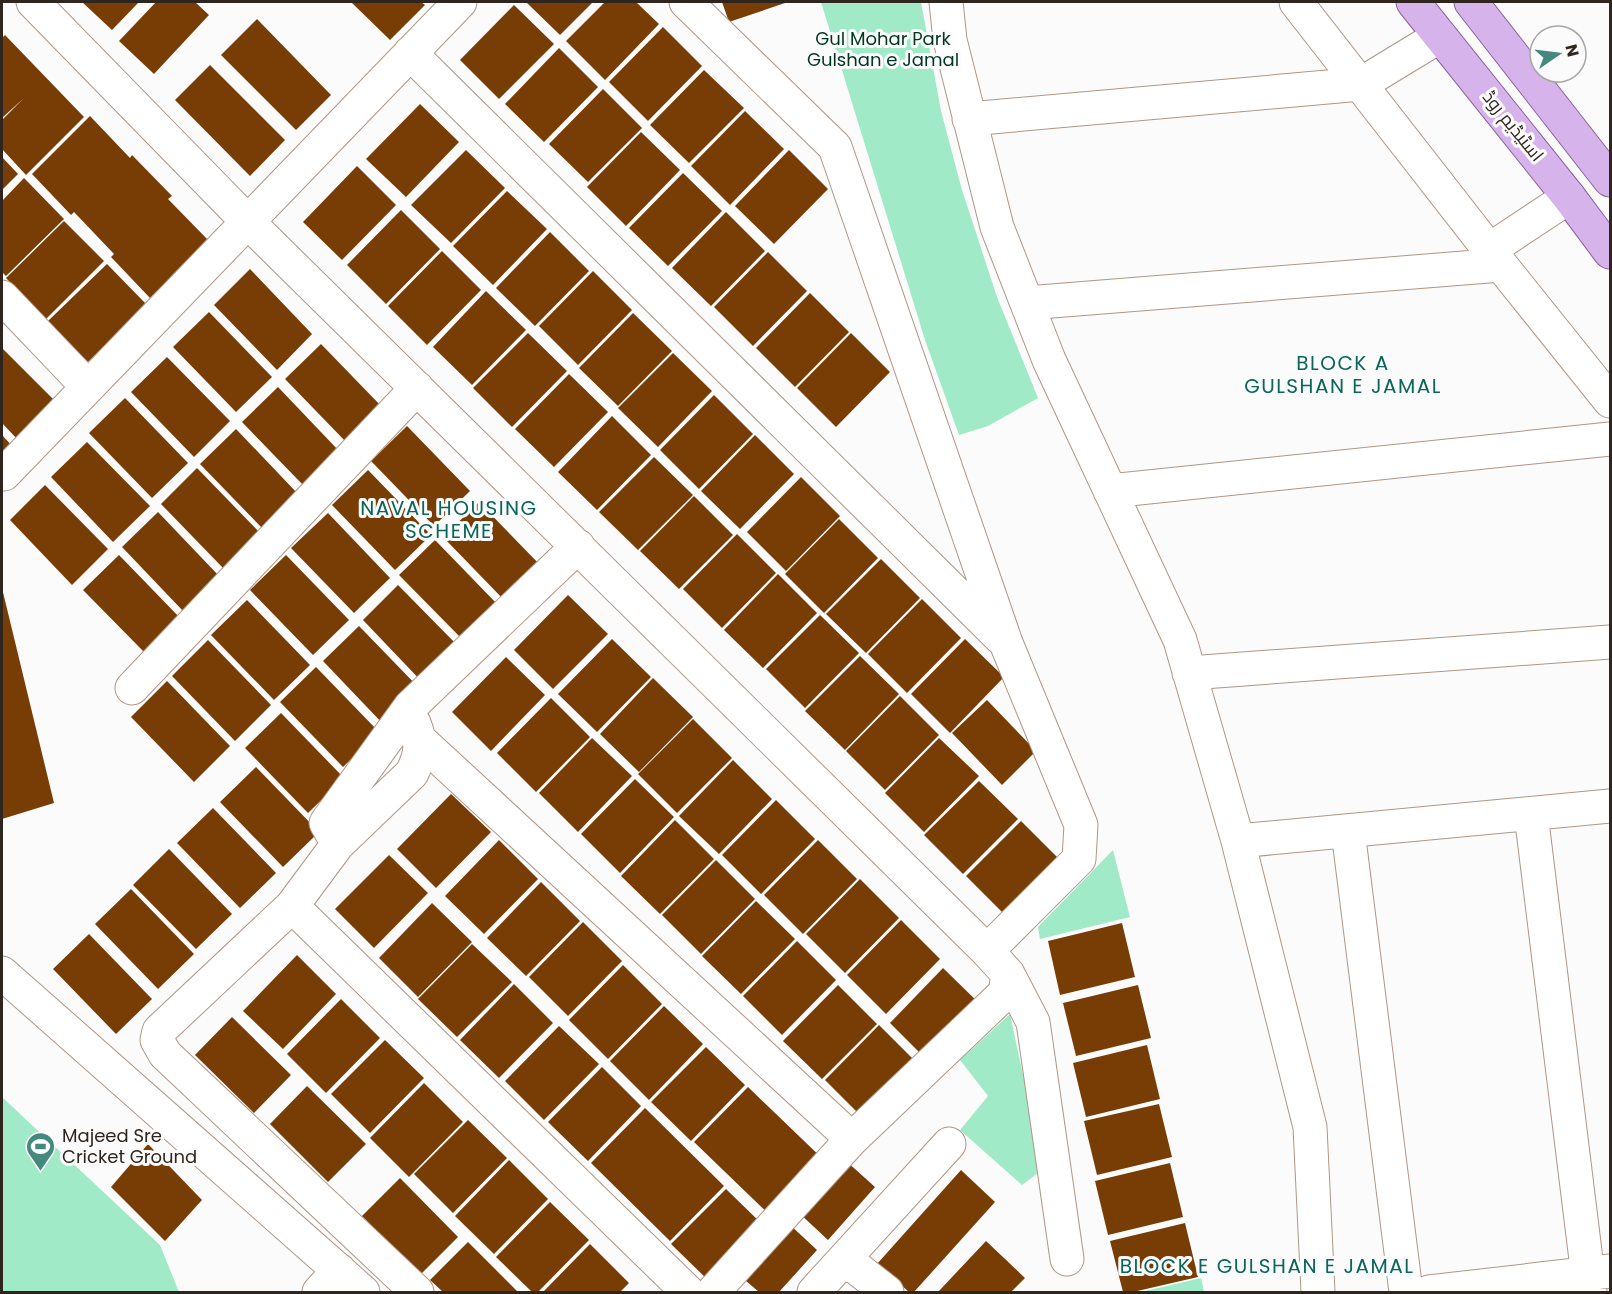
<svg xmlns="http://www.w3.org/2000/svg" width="1612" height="1294" font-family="Poppins,Cairo,sans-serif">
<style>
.green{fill:#a0eac7}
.building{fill:#783d04}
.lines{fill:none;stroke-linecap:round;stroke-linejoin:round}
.minor-casing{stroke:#af9685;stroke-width:35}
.major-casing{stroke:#89619b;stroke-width:35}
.minor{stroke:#fff;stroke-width:33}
.major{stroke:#d6b3eb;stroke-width:33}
.labels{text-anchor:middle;stroke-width:6;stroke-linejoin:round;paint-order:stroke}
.park-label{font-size:18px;fill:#003522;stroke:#fbfbfb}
.street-label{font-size:18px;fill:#2f251f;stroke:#fbfbfb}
.poi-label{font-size:18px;fill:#2f251f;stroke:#fbfbfb;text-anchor:start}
.neighbourhood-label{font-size:20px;letter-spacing:1.5px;fill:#08665b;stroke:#fbfbfb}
</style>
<rect width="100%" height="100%" fill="#fbfbfb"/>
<path class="green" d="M821 2H921L941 111 962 190 997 297 1038 398 988 426 959 435 925 340Z
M1113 850 1130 917 1040 939 1038 927Z
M1010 1014 1043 1169 1022 1185 960 1130 988 1096 960 1060Z
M2 1097 160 1245 179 1292H2Z
M1201 1278 1204 1292H1141Z"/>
<path class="building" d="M82 2H139L112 30Z
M156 2H195L209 15 154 74 119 41Z
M351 2H421L425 5 390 40Z
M526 2H593L560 35Z
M605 2H636L659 24 605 80 566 41Z
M722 2H788L729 22Z
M514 5 554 44 499 99 460 60Z
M257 19 331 95 296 130 221 55Z
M663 27 702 66 648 121 609 82Z
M5 35 84 117 26 175 2 149V120L24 98 2 118V38Z
M559 48 598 87 544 142 505 104Z
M210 65 285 140 250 176 175 100Z
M704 70 744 108 689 163 650 125Z
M603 89 642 128 588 182 549 144Z
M420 104 459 142 406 197 366 159Z
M745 111 784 149 730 205 691 166Z
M90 116 130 158 132 155 172 196 168 199 208 240 150 298 111 257 114 254 74 212 71 215 32 174Z
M641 132 680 170 626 226 587 187Z
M466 150 505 188 451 243 411 205Z
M789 150 828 189 774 244 735 206Z
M2 157 18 174 2 190Z
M357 166 396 205 342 260 303 222Z
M683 173 722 211 668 266 629 228Z
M24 178 64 219 6 276 2 272V201Z
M507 191 547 229 493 285 453 246Z
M401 210 440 249 386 304 347 265Z
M726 212 765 251 711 306 672 268Z
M64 221 104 261 46 319 6 278Z
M550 232 589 271 535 326 496 288Z
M442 251 481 290 427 345 388 306Z
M768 252 807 291 753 346 714 307Z
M107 264 146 304 88 362 48 321Z
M250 269 312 334 277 370 214 305Z
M593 271 632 310 578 365 539 326Z
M486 291 526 330 472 385 433 347Z
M810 293 849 332 795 387 756 348Z
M209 312 272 377 236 412 173 347Z
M633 313 672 351 618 406 579 368Z
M528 333 567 371 512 427 473 388Z
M851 333 890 372 836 427 797 388Z
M321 344 384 409 348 444 285 379Z
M2 348 57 403 19 441 2 423Z
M673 353 712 391 658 447 618 408Z
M167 357 230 421 194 457 131 392Z
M569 374 608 412 554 467 515 429Z
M278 387 340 452 304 486 242 422Z
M714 395 753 434 699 489 660 450Z
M125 398 188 463 152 498 89 433Z
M612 416 651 455 597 510 558 472Z
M407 426 470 491 434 526 371 461Z
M236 429 298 494 263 529 200 464Z
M2 435 14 448 2 460Z
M755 435 794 474 740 529 701 491Z
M87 442 150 506 113 542 51 477Z
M654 457 693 495 638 550 599 512Z
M197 468 260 533 223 568 161 504Z
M368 470 431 535 395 570 332 505Z
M801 477 840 516 786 571 747 532Z
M45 485 108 549 72 585 10 520Z
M694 496 733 535 679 589 640 551Z
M479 502 542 567 506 602 443 537Z
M158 512 220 577 184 612 122 547Z
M328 513 390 578 354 613 291 548Z
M839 519 878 558 824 613 785 574Z
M737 534 776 573 722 628 683 589Z
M435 540 498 605 462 639 399 575Z
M119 555 182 620 146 654 83 590Z
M286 555 349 620 313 655 250 590Z
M881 559 920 598 866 653 826 614Z
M778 574 817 613 763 668 724 630Z
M398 585 461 649 425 685 363 620Z
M2 588 54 803 2 819Z
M568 595 608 634 553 689 514 650Z
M922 599 961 638 907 693 868 654Z
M247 600 310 665 274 700 211 635Z
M820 615 859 653 805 708 766 669Z
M359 626 422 691 385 726 323 661Z
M612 639 651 677 597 732 558 694Z
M965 639 1004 677 950 733 911 694Z
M208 640 271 705 235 741 172 676Z
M860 656 899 694 845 750 805 711Z
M506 657 545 695 491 751 452 712Z
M316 667 379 732 343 767 280 702Z
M653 678 693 717 639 772 600 734Z
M167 681 230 746 194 782 131 717Z
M900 696 939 735 885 790 846 751Z
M551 698 590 737 536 792 497 753Z
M987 700 1036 751 1002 785 952 733Z
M281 713 344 778 308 813 245 748Z
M693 719 732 758 677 813 638 774Z
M592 738 632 776 578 832 539 793Z
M939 738 979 776 924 832 885 793Z
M733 760 772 799 719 854 679 816Z
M256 767 319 832 283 867 220 802Z
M635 779 674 817 620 873 581 834Z
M979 781 1018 819 963 874 924 835Z
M451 794 491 832 436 888 397 849Z
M776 800 815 839 761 894 722 855Z
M213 808 276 873 240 908 177 843Z
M675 820 714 859 660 914 621 876Z
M1021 821 1060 860 1005 915 966 876Z
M499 840 538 879 484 934 445 896Z
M818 840 857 879 803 934 764 895Z
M169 849 232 914 196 949 133 885Z
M389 855 428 893 374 948 335 909Z
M716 860 755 899 701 954 662 915Z
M860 879 899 918 845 973 806 934Z
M541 882 580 921 526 976 487 938Z
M131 889 194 954 158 989 95 924Z
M756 901 795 939 741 994 702 956Z
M432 903 472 942 418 997 379 958Z
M901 920 940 959 886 1014 847 975Z
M583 922 622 961 568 1016 529 977Z
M1122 923 1135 977 1060 995 1048 941Z
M89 934 152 999 116 1034 53 969Z
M797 941 836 980 782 1035 743 996Z
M472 944 512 982 457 1037 418 999Z
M297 955 336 994 283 1049 243 1011Z
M623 965 662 1004 608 1059 569 1020Z
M943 968 983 1007 929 1062 890 1023Z
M514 984 553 1023 499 1078 460 1040Z
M838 985 877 1024 822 1079 783 1041Z
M1138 985 1151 1038 1076 1056 1063 1003Z
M341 999 380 1038 326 1093 287 1054Z
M664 1006 703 1044 649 1100 610 1061Z
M232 1017 291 1075 254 1113 195 1055Z
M879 1025 918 1064 864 1119 825 1080Z
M559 1026 599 1064 544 1120 505 1081Z
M385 1040 424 1078 370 1133 331 1094Z
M1147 1045 1160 1099 1086 1117 1073 1063Z
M706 1047 745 1085 691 1141 651 1102Z
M602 1067 641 1106 588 1161 548 1122Z
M424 1083 463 1122 409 1177 370 1138Z
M307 1086 366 1144 328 1182 270 1124Z
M748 1087 827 1163 774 1219 694 1142Z
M1159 1104 1172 1157 1097 1175 1084 1121Z
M645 1108 724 1186 670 1241 591 1163Z
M468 1120 507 1158 453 1213 414 1174Z
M148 1144 202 1200 165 1241 111 1187Z
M509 1160 548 1199 494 1254 455 1216Z
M845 1160 875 1187 828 1240 798 1212Z
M1170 1163 1183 1217 1108 1235 1095 1181Z
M961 1170 995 1202 914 1292H909L877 1264Z
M400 1178 458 1237 421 1274 362 1216Z
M726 1189 765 1227 711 1283 671 1244Z
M550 1202 589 1240 538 1292H532L496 1257Z
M788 1223 817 1250 779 1292H759L739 1275Z
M1185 1223 1198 1277 1133 1292H1123L1110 1241Z
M986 1241 1025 1278 1011 1292H938Z
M468 1242 518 1292H443L430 1280Z
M590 1244 629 1283 620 1292H543Z"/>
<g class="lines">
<defs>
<path id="minor" d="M33 2 247 221 987 951
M686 2 835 147 1006 643 1081 825 1079 859 987 951 1008 974 1033 1022 1067 1259
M946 2 950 40 997 227 1049 360 1180 640 1238 841 1310 1127 1318 1292
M1296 2 1501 265 1610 401
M410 53 1001 638
M969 119 1361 84 1440 36
M1489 250 1569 197
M2 297 88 387
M1027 303 1501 265
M4 474 460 2
M1110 491 1610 439
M1189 673 1610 642
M132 688 417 388
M421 741 852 1139
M1531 814 1590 1292
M1348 831 1406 1292
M1238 841 1610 806
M338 844 412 773C422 752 422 744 414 723
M292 906 688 1292
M2 973 363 1292
M845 1259 887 1292
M319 1292 339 1270
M417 1292 165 1054 157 1040 159 1031 292 906 338 844 326 823 410 707 578 546
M713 1292 852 1139 1005 993 1008 974
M814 1292 949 1144
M1429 1292 1610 1271"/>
<path id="major" d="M1413 2 1569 197 1610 252
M1471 2 1610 180"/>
</defs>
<use href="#minor" class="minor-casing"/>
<use href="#major" class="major-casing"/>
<use href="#minor" class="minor"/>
<use href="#major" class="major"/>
</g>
<defs>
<symbol id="stadium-pin" viewBox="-11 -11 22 30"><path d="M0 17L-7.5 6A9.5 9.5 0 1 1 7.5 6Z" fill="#44887e" stroke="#fbfbfb"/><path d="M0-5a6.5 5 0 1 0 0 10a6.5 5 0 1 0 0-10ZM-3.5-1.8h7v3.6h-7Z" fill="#fff"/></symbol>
</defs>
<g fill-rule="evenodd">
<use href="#stadium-pin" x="24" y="1130" width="33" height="45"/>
</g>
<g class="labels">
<g class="park-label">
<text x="883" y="45">Gul Mohar Park<tspan x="883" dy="21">Gulshan e Jamal</tspan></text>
</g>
<g class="street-label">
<text transform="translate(1513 126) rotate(51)" y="6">اسٹیڈیم روڈ</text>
</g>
<g class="poi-label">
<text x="62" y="1142">Majeed Sre<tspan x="62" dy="21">Cricket Ground</tspan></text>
</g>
<g class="neighbourhood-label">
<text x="1343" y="370">BLOCK A<tspan x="1343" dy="23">GULSHAN E JAMAL</tspan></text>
<text x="449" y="515">NAVAL HOUSING<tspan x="449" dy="23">SCHEME</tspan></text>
<text x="1267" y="1273">BLOCK E GULSHAN E JAMAL</text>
</g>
</g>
<rect width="1612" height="1294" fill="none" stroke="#2f251f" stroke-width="6"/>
<g transform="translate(1558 54) rotate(76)"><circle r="28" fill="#fbfbfb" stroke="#a9a5a3" stroke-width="1.5"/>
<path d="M0-4.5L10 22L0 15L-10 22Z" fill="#44887e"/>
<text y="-9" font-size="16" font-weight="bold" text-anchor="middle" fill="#2f251f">N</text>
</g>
</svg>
